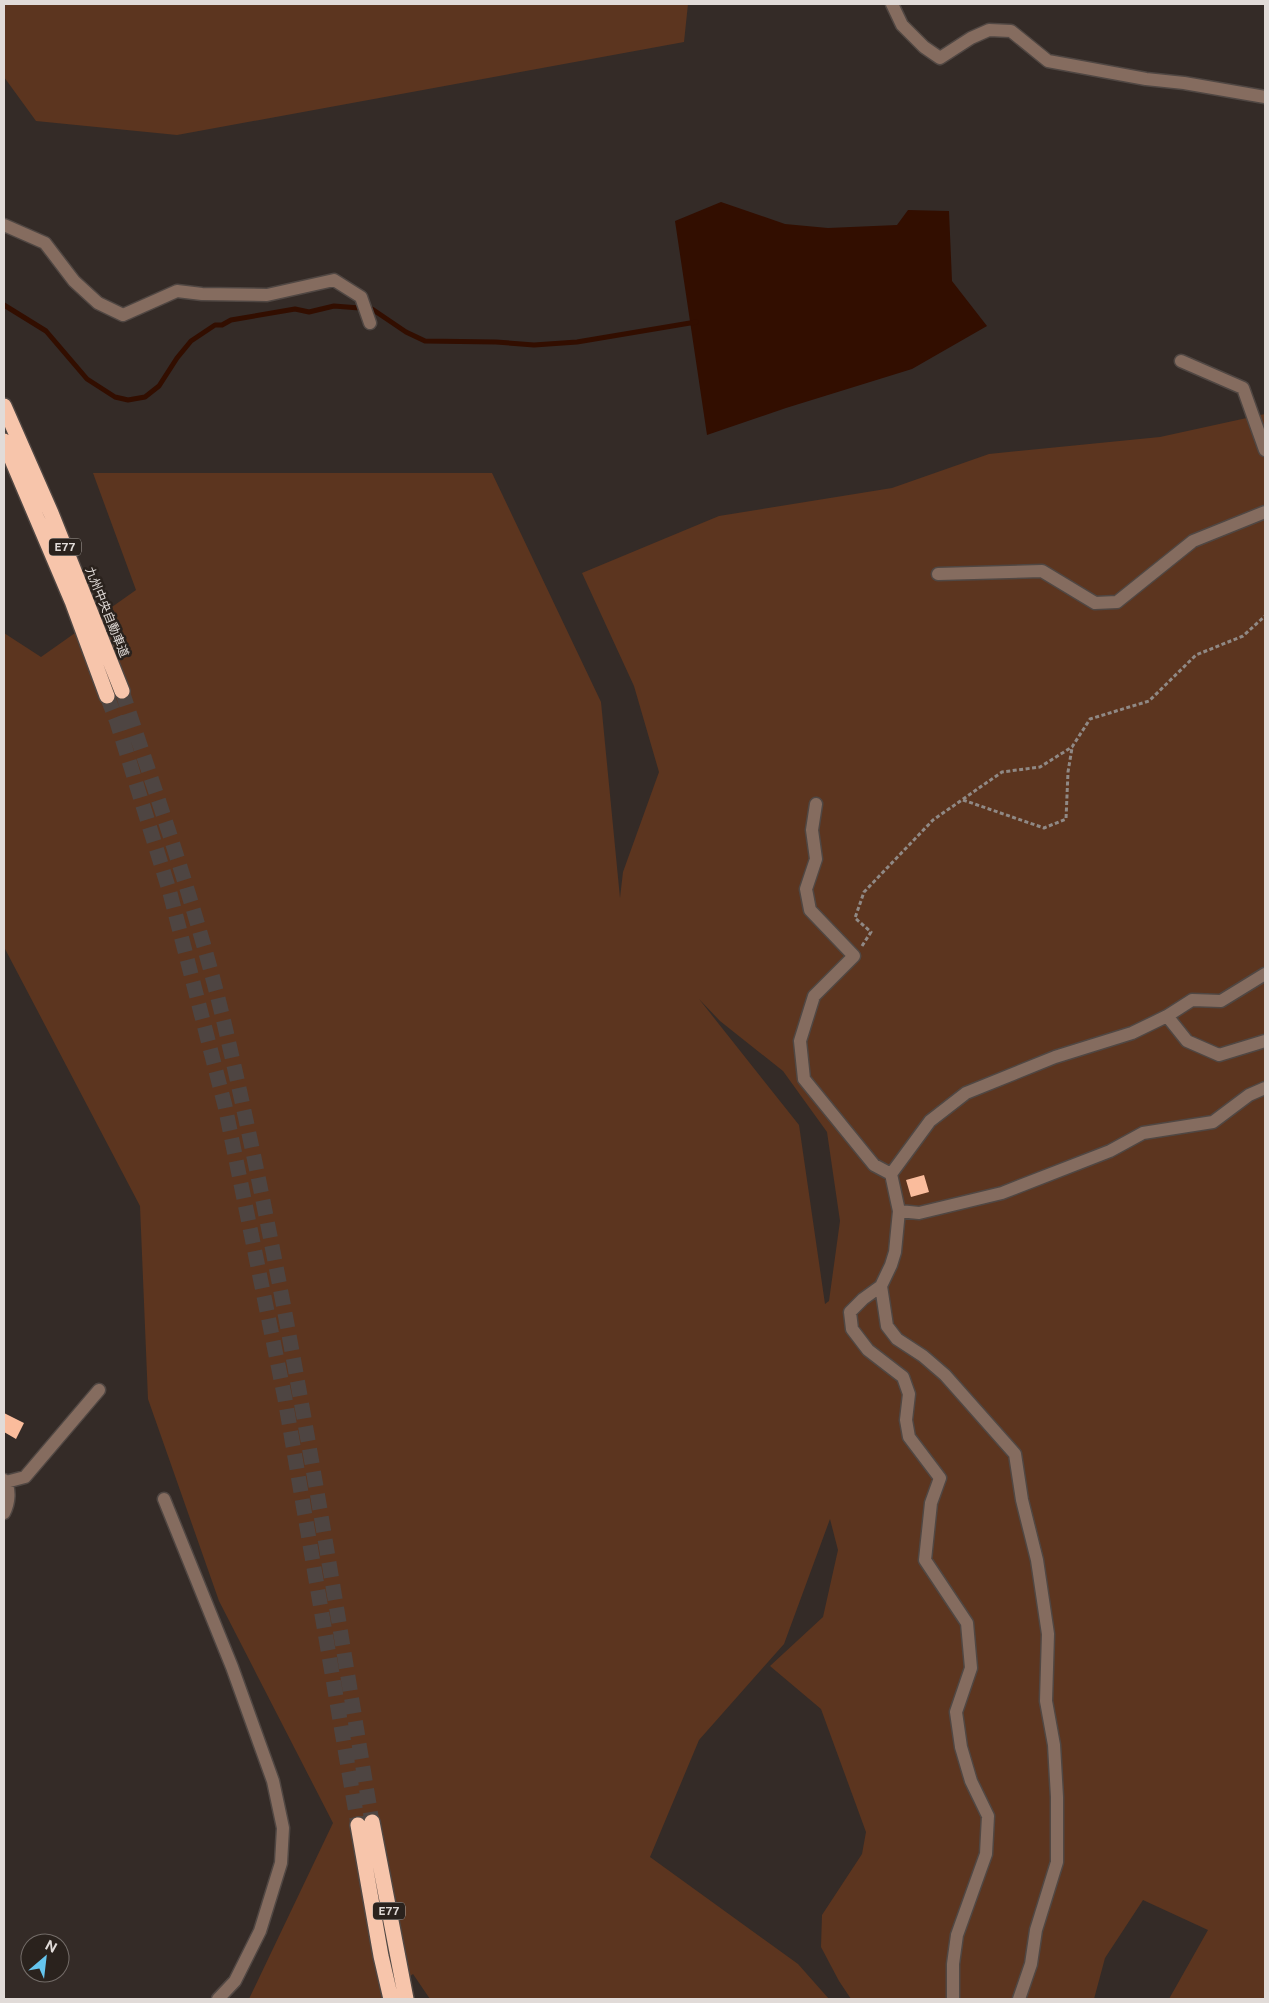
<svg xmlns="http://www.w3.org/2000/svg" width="1269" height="2003" font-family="'Public Sans','Noto Sans JP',sans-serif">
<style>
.green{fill:#5c351f;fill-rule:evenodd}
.water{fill:#320e00}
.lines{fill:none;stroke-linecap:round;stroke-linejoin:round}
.stream{stroke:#320e00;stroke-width:5}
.building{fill:#fabc9c}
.highway-tunnel{stroke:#4e4542;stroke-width:15;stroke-dasharray:15 8;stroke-linecap:butt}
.minor-casing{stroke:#504743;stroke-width:15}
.highway-casing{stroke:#504743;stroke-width:18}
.path{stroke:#908985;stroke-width:3;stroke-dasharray:4 2.5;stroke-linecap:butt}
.minor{stroke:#856c5f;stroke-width:12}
.highway{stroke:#f7c5ab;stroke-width:15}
.labels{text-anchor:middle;stroke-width:5;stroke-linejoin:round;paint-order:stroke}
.shield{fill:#2a221d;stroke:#aaa4a0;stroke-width:1}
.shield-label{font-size:11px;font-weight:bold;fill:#e1dbd8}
.street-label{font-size:12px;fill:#e1dbd8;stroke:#2a221d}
</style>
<rect width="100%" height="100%" fill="#342b27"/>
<path class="green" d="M4 4H688L684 42 177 135 36 121 4 77Z
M1265 414V1999H1169L1208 1930 1143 1900 1105 1958 1094 1999H851L839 1981 821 1947 822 1915 862 1854 866 1832 821 1709 770 1666 823 1617 838 1550 830 1519 784 1644 699 1740 650 1857 798 1964 829 1999H430L413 1974 380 1999H249L333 1823 219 1601 148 1399 140 1206 4 947V633L41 657 136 590 93 473H492L601 702 620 898 623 872 659 772 634 686 582 573 719 516 892 488 989 454 1160 437ZM699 999 720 1021 783 1071 827 1132 840 1221 829 1301 825 1304 799 1125Z"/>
<path class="water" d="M721 202 785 224 828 228 897 225 908 210 949 211 952 281 987 326 912 369 786 408 707 435 675 221Z"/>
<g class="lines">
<path class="stream" d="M4 305 46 331 87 379 115 397 128 400 145 397 159 386 177 358 191 341 215 325H222L231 320 295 309 309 312 334 306 372 309 406 332 425 341 496 342 534 345 577 342 696 322"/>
</g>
<path class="building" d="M924 1175 929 1192 911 1197 906 1180Z
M4 1413 24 1423 16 1439 4 1432Z"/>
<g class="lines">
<path class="highway-tunnel" d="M122 691C159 803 199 915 226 1031 287 1292 328 1558 372 1822
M107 696 117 722 170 893 225 1106 285 1399 358 1825"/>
<defs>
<path id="minor" d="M892 4 902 25 924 47 940 58 971 38 989 30 1011 31 1048 61 1146 79 1184 83 1265 97
M4 225 45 243 74 281 98 303 123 315 177 291 202 294 267 295 334 280 361 297 370 323
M1181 361 1243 388 1265 450
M938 574 1042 571 1095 603 1117 602 1193 541 1265 512
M816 804 812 830 816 859 806 889 810 910 854 956 814 996 800 1041 804 1079 874 1165 891 1174
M1265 974 1221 1001 1192 1000 1167 1016 1187 1041 1219 1055 1265 1041
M1167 1016 1132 1033 1055 1057 966 1093 930 1121 891 1174 899 1211 919 1213 1002 1193 1110 1151 1143 1133 1213 1122 1249 1095 1265 1088
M899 1211 895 1252 891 1265 881 1286 887 1326 897 1339 923 1356 945 1375 1015 1454 1022 1500 1037 1560 1048 1634 1046 1701 1054 1745 1057 1797V1862L1036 1930 1031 1964 1019 1999
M881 1286 863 1299 850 1312 852 1329 868 1350 903 1377 909 1394 906 1420 909 1437 940 1478 931 1503 925 1560 967 1623 971 1668 956 1712 961 1747 971 1781 988 1816 986 1854 957 1935 953 1964V1999
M4 1480C11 1489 9 1503 4 1513
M6 1482 25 1477 99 1390
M164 1499 232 1667 273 1781 283 1828 281 1863 260 1931 235 1981 218 1999"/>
<path id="highway" d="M4 406 51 513 122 691
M4 441 72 601 107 696
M372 1822 406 1999
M358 1825 381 1956 391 1999"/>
</defs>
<use href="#minor" class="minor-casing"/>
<use href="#highway" class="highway-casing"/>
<path class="path" d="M963 800 1044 828 1066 819 1068 772 1072 748
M862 946 871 932 855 918 864 892 933 820 1002 772 1040 767 1072 747 1090 719 1149 701 1196 655 1243 636 1265 616"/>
<use href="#minor" class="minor"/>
<use href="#highway" class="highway"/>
</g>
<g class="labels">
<g class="shield">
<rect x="49" y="538.5" width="32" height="17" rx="4"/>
<rect x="373" y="1902.5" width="32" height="17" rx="4"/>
</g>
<g class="shield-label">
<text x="65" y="551">E77</text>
<text x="389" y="1915">E77</text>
</g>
<g class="street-label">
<text transform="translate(107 612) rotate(68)" y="4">九州中央自動車道</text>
</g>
</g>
<rect width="1269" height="2003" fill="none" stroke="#e1dbd8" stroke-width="10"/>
<g transform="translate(45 1958) rotate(28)"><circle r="24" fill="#2a221d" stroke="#736c68"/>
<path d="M0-4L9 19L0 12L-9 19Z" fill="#65c5ee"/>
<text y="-8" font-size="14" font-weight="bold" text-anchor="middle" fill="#e1dbd8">N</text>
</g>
</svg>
